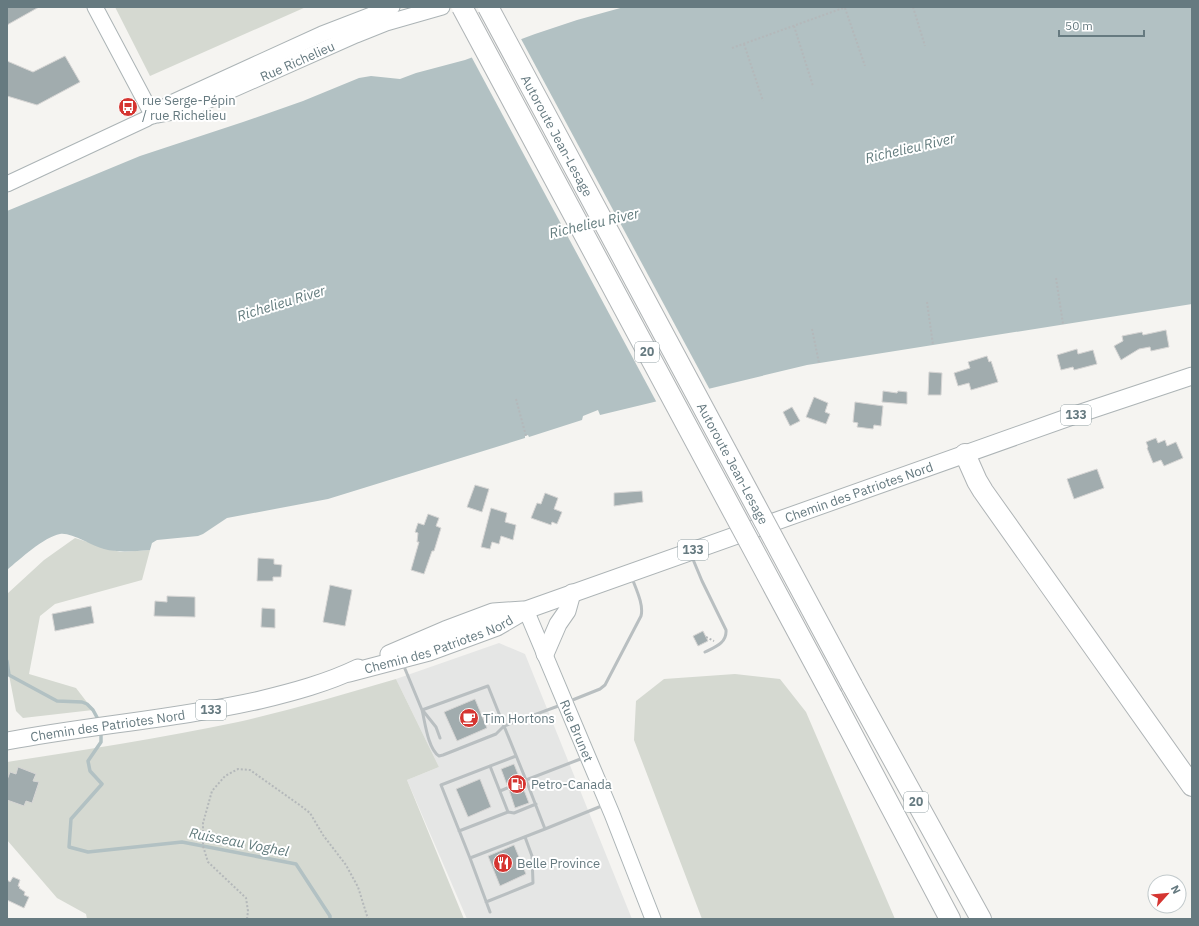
<svg xmlns="http://www.w3.org/2000/svg" width="1199" height="926" font-family="'IBM Plex Sans',sans-serif">
<style>
.built{fill:#e5e6e5}
.green{fill:#d5d9d1}
.water{fill:#b2c1c3}
.pier{fill:#f5f4f1}
.lines{fill:none;stroke-linecap:round;stroke-linejoin:round}
.stream{stroke:#b2c1c3;stroke-width:3.5}
.building{fill:#a1acae;stroke:#d6d5d4}
.secondary-casing{stroke:#acb4b6;stroke-width:17}
.primary-casing{stroke:#adb4b6;stroke-width:19}
.highway-casing{stroke:#afb4b6;stroke-width:22}
.path{stroke:#b4b8ba;stroke-width:2;stroke-dasharray:2 2;stroke-linecap:butt}
.lane{stroke:#b9bfc1;stroke-width:3}
.secondary{stroke:#fff;stroke-width:15}
.primary{stroke:#fff;stroke-width:17}
.highway{stroke:#fff;stroke-width:20}
.highway-bridge-casing{stroke:#afb4b6;stroke-width:22;stroke-linecap:butt}
.highway-bridge{stroke:#fff;stroke-width:20}
.labels{text-anchor:middle;stroke-width:4;stroke-linejoin:round;paint-order:stroke}
.shield{fill:#fff;stroke:#94a2a6;stroke-width:1}
.shield-label{font-size:12px;font-weight:bold;fill:#667a80}
.street-label{font-size:13px;fill:#667a80;stroke:#fff}
.poi-label{font-size:13px;fill:#667a80;stroke:#fff;text-anchor:start}
.water-label{font-size:14px;font-style:italic;fill:#627b7d;stroke:#fff}
</style>
<rect width="100%" height="100%" fill="#f5f4f1"/>
<path class="built" d="M499 643 525 654 632 919H467L407 780 439 767 396 679Z"/>
<path class="green" d="M115 7H306L150 76Z
M75 538 120 552 150 550 142 580 55 604 40 616 29 674 76 688 93 710 23 718 16 711 9 675 7 661V594L44 560Z
M735 674 780 679 806 712 895 919H702L634 740 636 701 664 679Z
M396 679 439 767 407 780 464 919H87L86 914 57 898 7 840V762C84 750 162 738 238 722 291 710 344 694 396 679Z"/>
<path class="water" d="M624 7H1192V304L807 365 600 415 598 410 583 416 582 420 529 437 528 435 525 436V438L328 499 227 518 203 534 198 536 157 540 152 543 150 550C134 551 119 553 104 549 92 546 71 532 60 534 44 537 20 559 7 570V211L140 156 243 122 303 101 359 78 371 76 400 79 416 73 465 60 535 34 577 20Z"/>
<path class="pier" d="M520 37 710 390 657 403 471 56Z"/>
<g class="lines">
<path class="stream" d="M7 661 9 675 57 701 82 702 87 704 93 710 99 721
M101 731V742L88 761 90 771 102 784 71 819 69 847 88 852 182 842 296 864 330 916V919"/>
</g>
<path class="building" d="M7 7H39L7 25Z
M65 56 80 82 37 105 7 96V61L33 72Z
M1166 330 1169 347 1151 351 1150 347 1139 349 1121 360 1114 346 1123 341 1122 336 1142 332 1143 335Z
M1077 349 1078 354 1093 350 1097 364 1074 370 1073 367 1061 370 1057 355Z
M987 356 989 362 991 361 998 382 971 390 969 383 958 386 954 373 970 368 968 362Z
M929 372 942 373 941 395H928Z
M883 391 897 393 898 391 907 392V404L882 402Z
M814 397 828 403 825 412 830 414 826 424 806 417Z
M855 402 883 406 881 426 874 425 873 429 857 427 858 423 853 422Z
M792 407 800 421 790 426 783 412Z
M1156 438 1158 443 1165 440 1167 446 1176 442 1183 458 1164 466 1161 460 1153 463 1147 448 1148 447 1146 442Z
M1097 469 1104 488 1074 499 1067 479Z
M475 485 489 489 482 512 467 507Z
M642 491 643 502 614 506V493Z
M545 493 558 498 554 509 562 512 557 524 552 522 551 525 531 518 537 503 541 504Z
M491 508 507 513 505 522 516 525 513 540 501 536 499 544 492 542 490 549 481 547Z
M428 514 439 518 436 526 441 528 434 551H432L424 574 411 570 419 542H417L418 533 415 532 418 523 424 525Z
M258 558 274 559V564L282 565 281 577H273V581H257Z
M330 585 352 590 345 626 323 622Z
M167 596 195 597V617L154 616 155 601 167 602Z
M91 606 94 623 55 631 52 614Z
M262 608 275 609V628L261 627Z
M703 631 708 641 698 646 693 636Z
M475 699 487 728 457 741 444 712Z
M514 764 520 779 507 785 501 769Z
M18 767 36 774 33 781 39 782 32 803 26 801 24 806 7 800V780L10 772 16 774Z
M480 779 491 807 468 817 456 789Z
M522 785 529 803 515 808 509 790Z
M514 845 526 874 500 886 488 856Z
M13 877 20 880 18 886 20 887 19 888 25 892 24 895 29 897 24 908 7 900V880L10 882Z"/>
<g class="lines">
<defs>
<g id="secondary">
<path d="M95 7 153 116"/>
<path id="s1" d="M158 115 189 109 356 35 386 23 442 7"/>
<path d="M7 184 146 119 171 103 254 65 322 34 392 7"/>
<path id="s2" d="M526 610 612 814 653 919"/>
</g>
<g id="primary">
<path d="M389 654 445 630 493 612 523 610"/>
<path d="M545 654 558 624 567 611 572 593"/>
<path id="s3" d="M349 673 429 652 497 627 526 610 1078 414 1192 376"/>
<path id="s4" d="M7 741C91 725 176 719 260 700 293 692 327 683 358 668"/>
</g>
<path id="highway" d="M965 454 977 481 983 491 1192 786
M852 685 981 919
M832 696 950 919"/>
</defs>
<use href="#secondary" class="secondary-casing"/>
<use href="#primary" class="primary-casing"/>
<use href="#highway" class="highway-casing"/>
<path class="path" d="M913 7 925 46
M845 8 865 66
M794 26 813 86
M744 44 763 101
M732 48 846 7
M1056 278 1063 324
M927 302 933 345
M812 329 819 363
M516 399 526 436
M706 637 714 641
M247 919 248 911 246 898 208 862 203 846V823L212 791 225 776 238 769 250 770 301 806 310 813 323 835 346 865 358 887 368 919"/>
<path class="lane" d="M692 557 702 581 726 630C727 643 715 647 705 652
M403 664 422 710 488 686 504 726 561 705
M570 701 600 689 605 685 641 616C644 605 636 589 632 578
M422 710C425 722 428 749 439 756L443 755 496 734 504 726 526 780 583 758
M424 712 436 727 440 738
M516 756 441 785 470 858 545 829
M500 791 526 780 545 829 604 805
M508 812 514 813 536 804
M459 831 508 812 490 766
M470 858 490 912
M486 902 533 883 532 856 525 837"/>
<use href="#secondary" class="secondary"/>
<use href="#primary" class="primary"/>
<use href="#highway" class="highway"/>
<defs>
<g id="highway-bridge">
<path d="M462 7 832 696"/>
<path id="s5" d="M488 7 852 685"/>
</g>
</defs>
<use href="#highway-bridge" class="highway-bridge-casing"/>
<use href="#highway-bridge" class="highway-bridge"/>
</g>
<defs>
<symbol id="bus-disc" viewBox="-11 -11 22 22"><circle r="9.5" fill="#d53531" stroke="#fff"/><path d="M-5-6H5V4H4V6H2V4H-2V6H-4V4H-5ZM-3.5-4V0h7V-4ZM-3.5 1.2v1.5H-2V1.2ZM2 1.2v1.5H3.5V1.2Z" fill="#fff"/></symbol>
<symbol id="cafe-disc" viewBox="-11 -11 22 22"><circle r="9.5" fill="#d53531" stroke="#fff"/><path d="M-5.5-4.5H6V0H3Q3 3.5 0 3.5H-2.5Q-5.5 3.5-5.5 0ZM3-3.2v2h1.7v-2ZM-6 4.5H4V6H-6Z" fill="#fff"/></symbol>
<symbol id="fuel-disc" viewBox="-11 -11 22 22"><circle r="9.5" fill="#d53531" stroke="#fff"/><path d="M-5.5-6h7V0h2V4h1.3V-2.5L3-4.5l.8-.8L6-3V5H2.5V1h-1V6h-7ZM-4.2-4.7v3.2H.2V-4.7Z" fill="#fff"/></symbol>
<symbol id="restaurant-disc" viewBox="-11 -11 22 22"><circle r="9.5" fill="#d53531" stroke="#fff"/><path d="M-5-6h1v4h1v-4h1v4h1v-4h1v5L-1.5 .5V6h-2V.5L-5-1ZM5-6V6H3V1.5H1.5Q1.5-4 5-6Z" fill="#fff"/></symbol>
</defs>
<g fill-rule="evenodd">
<use href="#bus-disc" x="117" y="96" width="22" height="22"/>
<use href="#cafe-disc" x="458" y="707" width="22" height="22"/>
<use href="#fuel-disc" x="506" y="773" width="22" height="22"/>
<use href="#restaurant-disc" x="492" y="852" width="22" height="22"/>
</g>
<g class="labels">
<g class="shield">
<rect x="635" y="342" width="24" height="20" rx="3"/>
<rect x="1061" y="405" width="30" height="20" rx="3"/>
<rect x="678" y="540" width="30" height="20" rx="3"/>
<rect x="196" y="700" width="30" height="20" rx="3"/>
<rect x="904" y="792" width="24" height="20" rx="3"/>
</g>
<g class="shield-label">
<text x="647" y="356">20</text>
<text x="1076" y="419">133</text>
<text x="693" y="554">133</text>
<text x="211" y="714">133</text>
<text x="916" y="806">20</text>
</g>
<g class="street-label">
<text dy="5" stroke="none"><textPath href="#s1" startOffset="150">Rue Richelieu</textPath></text>
<text dy="5" stroke="none"><textPath href="#s5" startOffset="146">Autoroute Jean-Lesage</textPath></text>
<text dy="5" stroke="none"><textPath href="#s5" startOffset="518">Autoroute Jean-Lesage</textPath></text>
<text dy="5" stroke="none"><textPath href="#s3" startOffset="542">Chemin des Patriotes Nord</textPath></text>
<text dy="5" stroke="none"><textPath href="#s3" startOffset="94">Chemin des Patriotes Nord</textPath></text>
<text dy="5" stroke="none"><textPath href="#s4" startOffset="102">Chemin des Patriotes Nord</textPath></text>
<text dy="5" stroke="none"><textPath href="#s2" startOffset="131">Rue Brunet</textPath></text>
</g>
<g class="poi-label">
<text x="142" y="105">rue Serge-Pépin<tspan x="142" dy="15">/ rue Richelieu</tspan></text>
<text x="483" y="723">Tim Hortons</text>
<text x="531" y="789">Petro-Canada</text>
<text x="517" y="868">Belle Province</text>
</g>
<g class="water-label">
<text transform="translate(910 148) rotate(-13)" y="5">Richelieu River</text>
<text transform="translate(594 223) rotate(-13)" y="5">Richelieu River</text>
<text transform="translate(281 303) rotate(-17)" y="5">Richelieu River</text>
<text transform="translate(239 842) rotate(11)" y="5">Ruisseau Voghel</text>
</g>
</g>
<rect width="1199" height="926" fill="none" stroke="#667a80" stroke-width="16"/>
<g transform="translate(1167 894) rotate(63)"><circle r="19" fill="#ffffff" stroke="#c2cacc"/>
<path d="M0-3L7 15L0 10L-7 15Z" fill="#d53531"/>
<text y="-6" font-size="11" font-weight="bold" text-anchor="middle" fill="#667a80">N</text>
</g>
<path d="M1059 30v6h85v-6" fill="none" stroke="#667a80" stroke-width="2"/>
<text x="1065" y="30" font-size="12" fill="#667a80" stroke="#ffffff" stroke-width="3" paint-order="stroke">50 m</text>
</svg>
